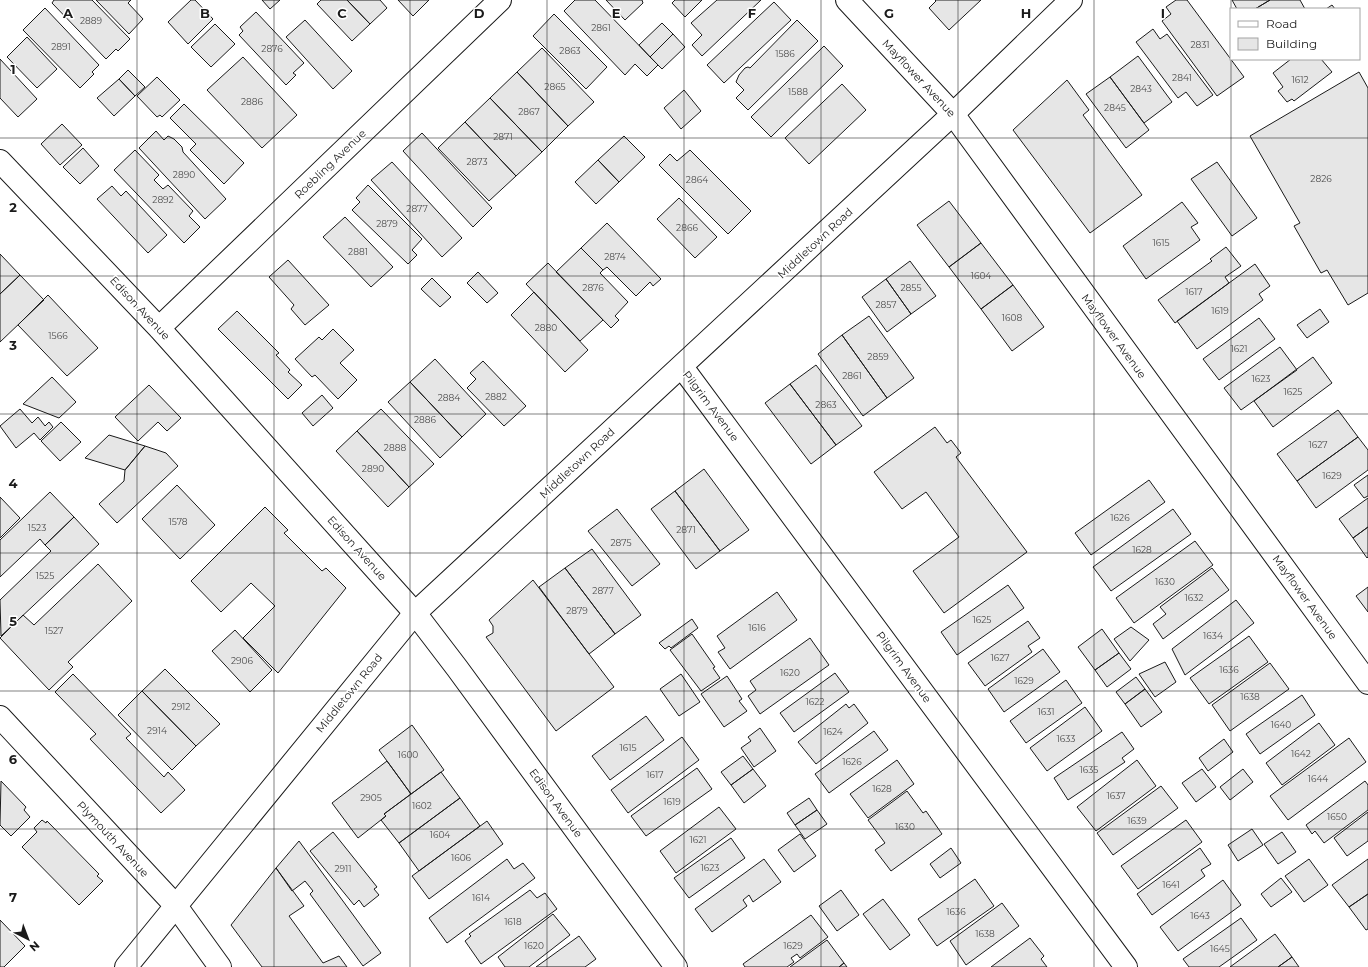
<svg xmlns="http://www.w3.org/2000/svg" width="1368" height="967" font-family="Montserrat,sans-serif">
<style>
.building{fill:#e6e6e6;stroke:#1a1a1a}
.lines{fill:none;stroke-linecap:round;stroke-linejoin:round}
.minor-casing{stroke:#1a1a1a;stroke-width:24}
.tertiary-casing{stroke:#1a1a1a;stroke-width:24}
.minor{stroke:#fff;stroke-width:22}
.tertiary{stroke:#fff;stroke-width:22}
.grid{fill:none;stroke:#1a1a1a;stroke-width:1;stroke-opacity:0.55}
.labels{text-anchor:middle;stroke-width:3;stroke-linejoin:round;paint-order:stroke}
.number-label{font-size:9px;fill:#4d4d4d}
.street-label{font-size:11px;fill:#1a1a1a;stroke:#fff}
.grid-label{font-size:13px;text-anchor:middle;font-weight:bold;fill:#1a1a1a;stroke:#fff;stroke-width:3;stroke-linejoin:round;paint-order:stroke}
</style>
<rect width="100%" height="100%" fill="#fff"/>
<path class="building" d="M54 0H92L130 39 118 51 116 49 106 59 52 3Z
M96 0H131L128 3 143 19 129 34Z
M191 0H195L213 19 188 44 168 22Z
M262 0H280L270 9Z
M321 0H347L370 24 352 41 317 4Z
M347 0H380L387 8 370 24Z
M398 0H429L413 16Z
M575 0H595L658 65 647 76 635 64 625 75 564 11Z
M606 0H642L643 3 625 20Z
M675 0H702L685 17 672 3Z
M717 0H761L702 56 692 45 702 35 691 23Z
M935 0H981L949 30 929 8 936 1Z
M1176 0H1187L1244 77 1217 96 1162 21 1171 14 1166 7Z
M1232 0H1270L1255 9H1237Z
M1270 0H1300L1305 9H1255Z
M774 2 791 20 724 83 707 65Z
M1332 5 1335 9H1326Z
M45 8 99 65 92 72 94 74 80 88 23 30Z
M256 12 304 63 293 73 296 75 286 85 239 35 243 31 240 27Z
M554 14 607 67 586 89 533 36Z
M305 20 352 71 333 89 286 37Z
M797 20 818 41 748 110 736 98 744 90 736 82 739 75 745 68 748 67 750 68Z
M662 23 673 34 650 57 639 45Z
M215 24 235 44 211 67 191 47Z
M1153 29 1160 39 1167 34 1213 95 1197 106 1186 92 1178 98 1136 42Z
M673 34 685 47 662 69 650 57Z
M27 37 57 69 37 88 7 57Z
M824 46 843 66 771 137 751 117Z
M542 48 594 102 568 126 517 72Z
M1138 56 1172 102 1144 123 1110 77Z
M243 57 297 115 262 148 207 90Z
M0 59 37 99 18 117 0 98Z
M1291 59H1321L1332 72 1294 101 1292 99 1287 102 1278 91 1283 87 1273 73Z
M128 70 145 87 135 96 119 79Z
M517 72 568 126 542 152 490 98Z
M1359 72 1368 88V293L1348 305 1327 270 1321 273 1294 226 1300 223 1250 136Z
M157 77 180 100 162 117 160 115 157 117 137 96Z
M1110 77 1149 130 1126 148 1086 94Z
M119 79 135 96 114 116 97 98Z
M1067 80 1089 110 1083 115 1142 195 1090 233 1013 130Z
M842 84 866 110 809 164 785 138Z
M684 90 701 111 681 129 664 108Z
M490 98 542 152 516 176 465 122Z
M184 104 244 163 224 184 190 150 196 144 170 118Z
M465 122 516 176 489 201 438 148Z
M62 124 82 145 60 165 41 144Z
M156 131 164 140 168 136 174 139 182 147 183 152 226 199 205 219 139 148Z
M422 133 492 208 473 227 403 151Z
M624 136 645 157 619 182 598 160Z
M83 148 99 166 80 184 63 167Z
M135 150 159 175 154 180 163 189 168 185 193 211 189 216 200 227 184 243 114 170Z
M690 150 751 211 728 234 659 165 670 154 677 161Z
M598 160 619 182 596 204 575 182Z
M392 162 462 238 442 257 371 180Z
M1217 162 1257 218 1232 236 1191 179Z
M368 185 422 239 412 250 417 255 408 264 352 210 360 202 356 198Z
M112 186 121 196 126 191 167 235 148 253 97 199Z
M679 198 717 237 695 258 657 219Z
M949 201 981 243 949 267 917 225Z
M1182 202 1198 223 1191 227 1200 240 1146 279 1123 246Z
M345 217 393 267 371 287 323 237Z
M607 223 661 279 653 286 650 282 636 296 607 267 603 270 581 248Z
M981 243 1013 285 981 309 949 267Z
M1226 247 1241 266 1225 277 1229 283 1175 323 1158 300 1212 261 1210 259Z
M581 248 603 270 600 273 628 302 615 316 619 320 611 328 556 272Z
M0 254 20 275 0 294Z
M288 260 329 305 305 325 291 309 294 305 269 277Z
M910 261 936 296 911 314 886 279Z
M548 263 603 320 580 341 526 284Z
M1255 264 1270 286 1259 294 1263 300 1197 349 1177 321Z
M478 272 498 293 487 303 467 283Z
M20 275 44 300 0 342V294Z
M432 278 451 297 440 307 421 289Z
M886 279 911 314 887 332 862 297Z
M1013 285 1044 327 1012 351 981 309Z
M534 292 588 350 565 372 511 315Z
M48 295 98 348 67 376 18 325Z
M1320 309 1329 322 1307 338 1297 325Z
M237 311 279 353 276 355 290 370 288 372 302 385 288 399 218 329Z
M869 316 914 378 887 398 842 335Z
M1259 318 1275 339 1219 380 1203 359Z
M333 329 354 350 340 363 357 380 338 399 315 375 312 377 295 359 319 337 322 340Z
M842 335 887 398 863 416 818 354Z
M1280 347 1297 370 1241 410 1224 388Z
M1313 357 1332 383 1273 427 1254 401Z
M435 359 486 414 462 437 410 382Z
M483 361 526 406 504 426 467 388 476 379 470 373Z
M816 365 862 426 836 445 790 384Z
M52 377 76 402 59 418 23 404Z
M410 382 462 437 440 458 388 402Z
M790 384 836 445 811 464 765 403Z
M149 385 181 418 167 431 158 422 138 441 115 417Z
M322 395 333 408 313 426 302 413Z
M20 409 32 423 38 417 45 426 49 422 53 427 40 440 34 433 16 448 0 426Z
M381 409 434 464 409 487 357 431Z
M1338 410 1358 437 1297 481 1277 454Z
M61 422 81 442 60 461 41 441Z
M935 427 947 443 951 440 961 453 956 457 1027 552 944 613 913 571 959 537 926 492 902 509 874 472Z
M357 431 409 487 388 507 336 451Z
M109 435 145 446 125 470 85 458Z
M1358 437 1368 450V470L1316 508 1297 481Z
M145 446 166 453 178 466 117 523 99 504 124 481 125 470Z
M704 469 749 530 720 551 675 491Z
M1368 475V496L1364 498 1354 485Z
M1149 480 1165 502 1091 555 1075 533Z
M177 485 215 525 180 559 142 519Z
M675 491 720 551 696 569 651 509Z
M50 492 74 517 45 545 40 539 0 577V540Z
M0 497 20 518 0 538Z
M1368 498V527L1353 538 1339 519Z
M265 507 288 530 284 533 322 571 326 568 346 588 278 673 243 638 275 606 251 583 221 612 191 581Z
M617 509 660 564 632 586 588 531Z
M1173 509 1191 534 1111 591 1093 567Z
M74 517 99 544 1 636 0 600 51 551 45 545Z
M1368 527V557L1367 558 1353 538Z
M1195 541 1213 565 1134 623 1116 598Z
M592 549 641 615 615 634 565 568Z
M98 564 132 601 68 662 73 667 49 690 0 638 23 615 34 625Z
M565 568 615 634 589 654 539 587Z
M1212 568 1229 590 1163 639 1153 624 1166 614 1160 607Z
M533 580 614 687 556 731 486 637 493 633V626L489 620Z
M1008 585 1024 608 957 655 941 632Z
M1368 587V612L1356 596Z
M777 592 797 620 730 669 718 652 725 648 717 636Z
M1236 600 1254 623 1185 675 1172 649Z
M692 619 698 628 671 648 669 646 665 649 659 643Z
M1028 621 1040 638 1028 646 1032 652 985 686 968 663Z
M1131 627 1149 640 1130 661 1114 639Z
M1102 629 1119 653 1095 670 1078 647Z
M235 630 272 670 250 692 212 651Z
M692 634 715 667 713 668 720 678 701 691 670 650Z
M1249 636 1268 662 1209 704 1190 678Z
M810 638 829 665 760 714 748 696 756 690 750 681Z
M1043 649 1060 672 1004 712 988 689Z
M1119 653 1131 669 1107 687 1095 670Z
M1165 662 1176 682 1155 697 1139 674Z
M1270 663 1289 689 1230 731 1212 705Z
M165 669 220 724 196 746 142 691Z
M835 673 849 692 794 732 780 713Z
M73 674 131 734 126 738 164 777 168 772 185 790 161 813 90 739 96 734 55 692Z
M681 674 700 702 679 716 660 689Z
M727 676 742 699 739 701 747 711 724 727 701 694Z
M1136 677 1145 689 1125 704 1116 692Z
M1066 680 1082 703 1026 743 1010 721Z
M1145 689 1162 712 1141 727 1125 704Z
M142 691 196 746 172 770 118 715Z
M1302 695 1315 715 1260 754 1246 734Z
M846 704 849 708 854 704 868 723 816 764 798 742Z
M1085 707 1102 731 1047 771 1030 748Z
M646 716 664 740 610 780 592 756Z
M1319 723 1335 745 1282 785 1266 763Z
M412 725 444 770 411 794 379 750Z
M760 728 776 751 754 767 741 748 751 741 748 737Z
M874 731 888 750 829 793 815 774Z
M1122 732 1134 749 1122 758 1125 762 1068 800 1054 778Z
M682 737 699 760 628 813 611 790Z
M1349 738 1366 762 1288 820 1270 796Z
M1224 739 1233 752 1208 771 1199 758Z
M743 756 753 769 731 785 721 772Z
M897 760 914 784 868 818 850 794Z
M1137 760 1156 786 1096 831 1077 807Z
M387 761 411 794 384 814 386 816 358 838 332 803Z
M697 768 712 789 646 836 631 816Z
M753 769 766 786 744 803 731 785Z
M1202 769 1216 787 1196 802 1182 783Z
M1243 769 1253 782 1230 800 1220 787Z
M441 772 460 798 399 843 381 820 386 816 384 814Z
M1 781 26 807 24 810 30 817 11 836 0 825Z
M1365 781 1368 785V810L1324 843 1315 831 1312 834 1306 825Z
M1161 786 1178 808 1113 855 1097 833Z
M907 791 923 813 926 811 942 834 891 871 875 850 885 843 868 820Z
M460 798 480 826 419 871 399 843Z
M809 798 817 810 795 825 787 813Z
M719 807 736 829 676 873 660 851Z
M817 810 827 824 805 839 795 825Z
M1368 812V841L1347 856 1334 838Z
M42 820 46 823 47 821 99 874 97 876 103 881 79 905 22 847 37 832 34 828Z
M1186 820 1202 842 1138 889 1121 866Z
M487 821 503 844 429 899 412 876Z
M1252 829 1263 845 1238 861 1228 845Z
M333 832 377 887 374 889 379 895 364 907 359 900 354 905 310 851Z
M1282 832 1296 852 1278 864 1264 844Z
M800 834 816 856 794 872 778 850Z
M731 838 745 858 689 898 674 878Z
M299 841 381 953 363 966 310 894 313 891 305 881 292 891 276 868Z
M951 848 961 863 940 878 930 864Z
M1200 848 1211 864 1201 870 1205 876 1152 915 1137 894Z
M507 859 514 869 523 863 535 878 447 943 429 918Z
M764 859 781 882 753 902 749 895 743 900 747 906 712 932 695 909Z
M1309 859 1328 885 1304 902 1285 876Z
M1368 859V894L1349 907 1332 885Z
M276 868 304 906 289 916 323 963 339 956 347 967H262L231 925Z
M1281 878 1292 892 1271 907 1261 894Z
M975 879 994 906 937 946 918 919Z
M1223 880 1241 905 1178 951 1160 927Z
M530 890 537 898 545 893 557 909 481 964 465 941 471 936 469 934Z
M841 890 859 915 837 931 819 906Z
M1368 894V929L1366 930 1349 907Z
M883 899 910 935 890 950 863 914Z
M1002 903 1019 926 966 965 950 941Z
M553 914 570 935 529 967H505L498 957Z
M811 915 828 937 800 958 797 954 791 958 794 962 787 967H745L743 964Z
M1241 918 1257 940 1219 967H1189L1183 959Z
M0 920 25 946 4 967H0Z
M1275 934 1292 957 1278 967H1230Z
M579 936 596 959 585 967H536Z
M1030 938 1044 956 1041 959 1047 967H991Z
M827 940 844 963 839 967H790Z
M1292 957 1299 967H1278Z
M844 963 847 967H839Z"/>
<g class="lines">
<defs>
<path id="minor" d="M847 0 953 114 1368 683
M0 161 159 328 415 613 457 668 676 967
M159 328 500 0
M682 367 1126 967
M0 717 176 906 220 967"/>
<path id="tertiary" d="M126 967 415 613 953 114 1071 0"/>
</defs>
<use href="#minor" class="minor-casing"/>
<use href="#tertiary" class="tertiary-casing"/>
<use href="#minor" class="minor"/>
<use href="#tertiary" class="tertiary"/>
</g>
<path class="grid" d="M137 0V967M274 0V967M410 0V967M547 0V967M684 0V967M821 0V967M958 0V967M1094 0V967M1231 0V9M1231 59V967M0 138H1368M0 276H1368M0 414H1368M0 553H1368M0 691H1368M0 829H1368"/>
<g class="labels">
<g class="number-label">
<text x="91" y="24">2889</text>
<text x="601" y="31">2861</text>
<text x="1200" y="48">2831</text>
<text x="61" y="50">2891</text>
<text x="272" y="52">2876</text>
<text x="570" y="54">2863</text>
<text x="785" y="57">1586</text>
<text x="1182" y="81">2841</text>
<text x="1300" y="83">1612</text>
<text x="555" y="90">2865</text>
<text x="1141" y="92">2843</text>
<text x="798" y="95">1588</text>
<text x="252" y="105">2886</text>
<text x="1115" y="111">2845</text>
<text x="529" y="115">2867</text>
<text x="503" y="140">2871</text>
<text x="477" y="165">2873</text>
<text x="184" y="178">2890</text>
<text x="1321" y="182">2826</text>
<text x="697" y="183">2864</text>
<text x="163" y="203">2892</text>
<text x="417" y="212">2877</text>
<text x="387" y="227">2879</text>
<text x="687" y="231">2866</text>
<text x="1161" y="246">1615</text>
<text x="358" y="255">2881</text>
<text x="615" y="260">2874</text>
<text x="981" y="279">1604</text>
<text x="593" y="291">2876</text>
<text x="911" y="291">2855</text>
<text x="1194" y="295">1617</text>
<text x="886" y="308">2857</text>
<text x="1220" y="314">1619</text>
<text x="1012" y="321">1608</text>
<text x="546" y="331">2880</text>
<text x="58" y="339">1566</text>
<text x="1239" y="352">1621</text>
<text x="878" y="360">2859</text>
<text x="852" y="379">2861</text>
<text x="1261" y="382">1623</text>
<text x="1293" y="395">1625</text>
<text x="496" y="400">2882</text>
<text x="449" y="401">2884</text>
<text x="826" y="408">2863</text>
<text x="425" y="423">2886</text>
<text x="1318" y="448">1627</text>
<text x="395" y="451">2888</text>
<text x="373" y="472">2890</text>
<text x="1332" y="479">1629</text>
<text x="1120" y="521">1626</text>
<text x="178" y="525">1578</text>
<text x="37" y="531">1523</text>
<text x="686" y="533">2871</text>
<text x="621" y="546">2875</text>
<text x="1142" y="553">1628</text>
<text x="45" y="579">1525</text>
<text x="1165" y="585">1630</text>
<text x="603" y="594">2877</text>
<text x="1194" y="601">1632</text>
<text x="577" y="614">2879</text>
<text x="982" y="623">1625</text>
<text x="757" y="631">1616</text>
<text x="54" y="634">1527</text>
<text x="1213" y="639">1634</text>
<text x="1000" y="661">1627</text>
<text x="242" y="664">2906</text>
<text x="1229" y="673">1636</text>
<text x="790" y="676">1620</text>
<text x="1024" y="684">1629</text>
<text x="1250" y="700">1638</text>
<text x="815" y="705">1622</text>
<text x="181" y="710">2912</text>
<text x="1046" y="715">1631</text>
<text x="1281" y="728">1640</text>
<text x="157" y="734">2914</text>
<text x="833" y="735">1624</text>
<text x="1066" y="742">1633</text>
<text x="628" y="751">1615</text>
<text x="1301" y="757">1642</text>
<text x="408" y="758">1600</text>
<text x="852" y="765">1626</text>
<text x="1089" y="773">1635</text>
<text x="655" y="778">1617</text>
<text x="1318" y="782">1644</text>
<text x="882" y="792">1628</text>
<text x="1116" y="799">1637</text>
<text x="371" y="801">2905</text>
<text x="672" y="805">1619</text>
<text x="422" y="809">1602</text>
<text x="1337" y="820">1650</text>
<text x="1137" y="824">1639</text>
<text x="905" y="830">1630</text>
<text x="440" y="838">1604</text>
<text x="698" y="843">1621</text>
<text x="461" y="861">1606</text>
<text x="710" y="871">1623</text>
<text x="343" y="872">2911</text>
<text x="1171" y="888">1641</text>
<text x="481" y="901">1614</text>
<text x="956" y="915">1636</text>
<text x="1200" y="919">1643</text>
<text x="513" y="925">1618</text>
<text x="985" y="937">1638</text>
<text x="534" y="949">1620</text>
<text x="793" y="949">1629</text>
<text x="1220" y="952">1645</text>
</g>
<g class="street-label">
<text transform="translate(919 78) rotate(47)" y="4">Mayflower Avenue</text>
<text transform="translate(330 164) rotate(-44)" y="4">Roebling Avenue</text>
<text transform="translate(815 243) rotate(-43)" y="4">Middletown Road</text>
<text transform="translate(140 308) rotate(47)" y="4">Edison Avenue</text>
<text transform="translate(1114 336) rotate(54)" y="4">Mayflower Avenue</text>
<text transform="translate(711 406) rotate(53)" y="4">Pilgrim Avenue</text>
<text transform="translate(577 463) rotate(-43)" y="4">Middletown Road</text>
<text transform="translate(357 548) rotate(48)" y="4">Edison Avenue</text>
<text transform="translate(1305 597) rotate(54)" y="4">Mayflower Avenue</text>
<text transform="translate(904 667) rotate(54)" y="4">Pilgrim Avenue</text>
<text transform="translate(349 693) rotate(-51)" y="4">Middletown Road</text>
<text transform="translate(556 803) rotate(54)" y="4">Edison Avenue</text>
<text transform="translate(113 839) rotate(47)" y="4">Plymouth Avenue</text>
</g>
</g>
<g class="grid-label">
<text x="68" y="18">A</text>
<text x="205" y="18">B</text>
<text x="342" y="18">C</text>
<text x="479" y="18">D</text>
<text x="616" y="18">E</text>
<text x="752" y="18">F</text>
<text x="889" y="18">G</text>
<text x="1026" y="18">H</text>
<text x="1163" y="18">I</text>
<text x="13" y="74">1</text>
<text x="13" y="212">2</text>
<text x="13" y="350">3</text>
<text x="13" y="488">4</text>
<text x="13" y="626">5</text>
<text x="13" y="764">6</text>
<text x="13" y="902">7</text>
</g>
<rect x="1230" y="8" width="130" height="52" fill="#ffffff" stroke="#a3a3a3"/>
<rect x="1238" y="21" width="20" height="6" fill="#ffffff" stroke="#a3a3a3"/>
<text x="1266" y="28" font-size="12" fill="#1a1a1a">Road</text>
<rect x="1238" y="38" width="20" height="12" fill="#e6e6e6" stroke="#a3a3a3"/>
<text x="1266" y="48" font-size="12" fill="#1a1a1a">Building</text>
<g transform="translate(28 939) rotate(138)" stroke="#ffffff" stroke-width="3" paint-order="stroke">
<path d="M0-3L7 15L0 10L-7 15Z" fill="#1a1a1a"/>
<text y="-6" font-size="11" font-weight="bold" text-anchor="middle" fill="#1a1a1a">N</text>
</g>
</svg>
